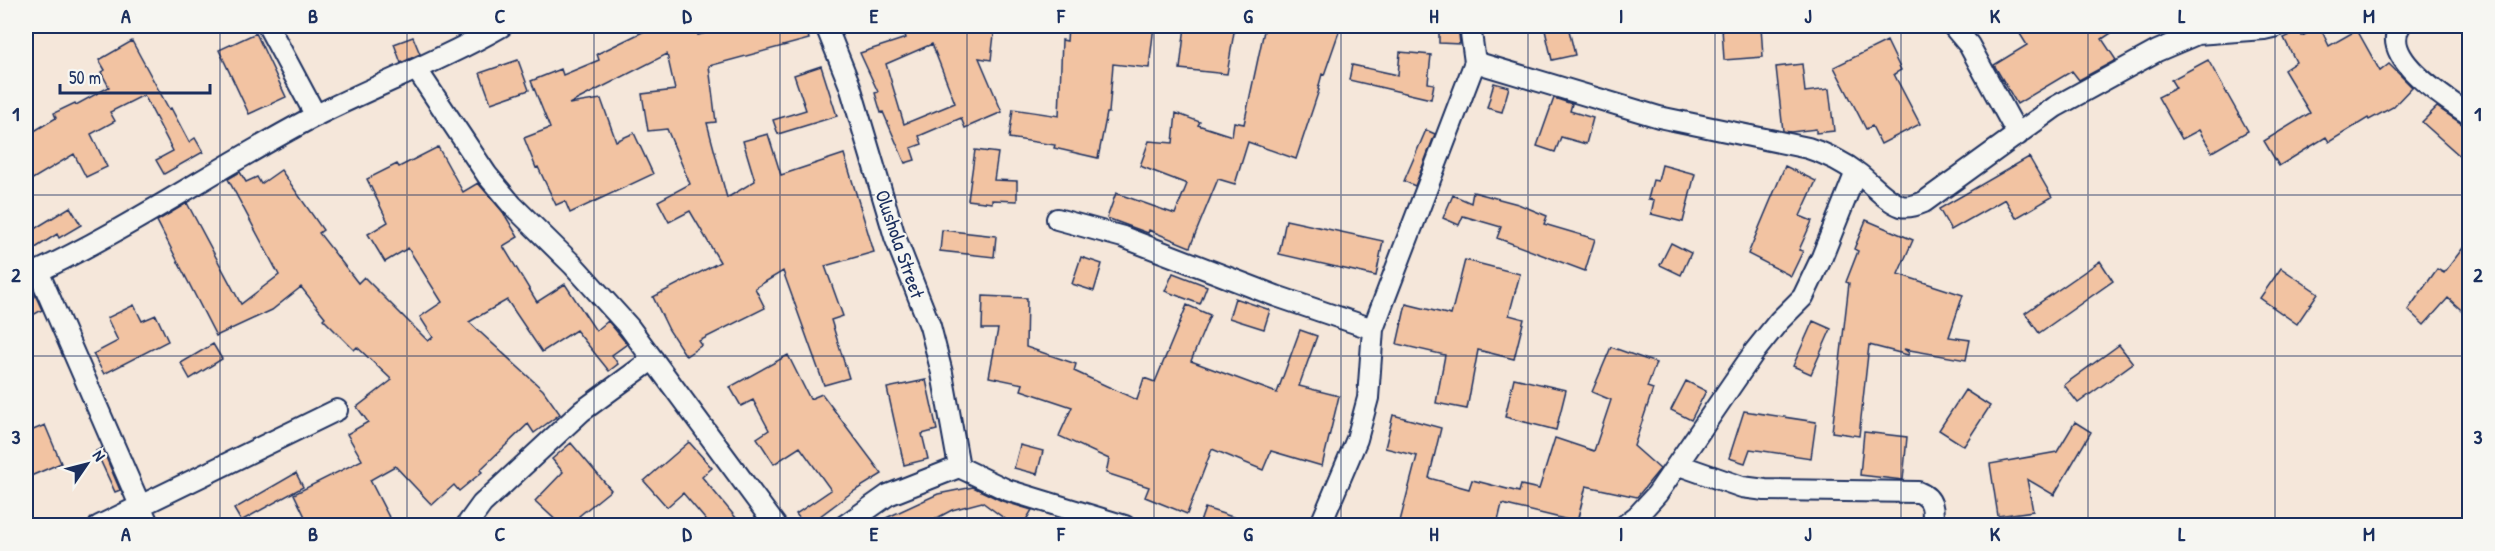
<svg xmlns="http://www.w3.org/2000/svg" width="2495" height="551" font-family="'Patrick Hand',sans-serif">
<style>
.building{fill:#f2c3a2;stroke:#1b2f5e;stroke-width:1.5;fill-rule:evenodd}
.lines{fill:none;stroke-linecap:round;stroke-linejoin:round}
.minor-casing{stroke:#1b2f5e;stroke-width:24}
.minor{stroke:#f6f6f2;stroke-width:20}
.grid{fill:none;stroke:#1b2f5e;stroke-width:1.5;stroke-opacity:0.55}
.labels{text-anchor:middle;stroke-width:4.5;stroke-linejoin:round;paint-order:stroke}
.street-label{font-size:20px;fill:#1b2f5e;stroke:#f6f6f2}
.neatline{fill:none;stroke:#1b2f5e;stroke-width:2}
.grid-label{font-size:20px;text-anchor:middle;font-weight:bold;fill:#1b2f5e}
</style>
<rect width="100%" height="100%" fill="#f5e7da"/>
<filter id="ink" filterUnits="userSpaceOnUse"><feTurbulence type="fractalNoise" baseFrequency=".0167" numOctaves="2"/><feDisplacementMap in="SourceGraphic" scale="12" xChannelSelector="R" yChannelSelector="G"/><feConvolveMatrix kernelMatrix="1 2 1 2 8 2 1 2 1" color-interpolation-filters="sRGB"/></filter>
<g filter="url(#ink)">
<path class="building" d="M655 26H696L698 35 734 26H806L809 39 709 66 716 122 707 123 727 198 755 181 743 141 768 134 781 175 844 154 874 252 825 266 843 316 831 320 849 378 824 385 783 271 755 288 765 308 699 341 702 345 686 356 669 330 653 297 720 262 690 211 669 222 658 201 690 184 667 129 648 131 642 94 675 90 667 54 569 104 601 99 616 141 634 133 653 174 570 213 565 201 556 205 538 167 536 168 524 138 550 128 531 81 561 69 563 75 599 60 597 54Z
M902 26H995L991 60 979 58 1002 112 965 128 961 118 919 136 922 144 911 148 915 160 905 163 883 112 881 113 875 93 878 92 860 53 906 38ZM932 44 955 103 904 124 886 64Z
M1068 26H1154L1149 68 1113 64 1109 113H1107L1098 158 1054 148 1055 145 1009 138 1013 109 1059 116 1062 40 1067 41Z
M1185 26H1235L1227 74 1180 69Z
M1265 26H1341L1324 75 1322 74 1318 89 1319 90 1296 159 1248 142 1235 184 1218 179 1190 247 1149 230 1148 233 1107 218 1116 193 1175 214 1187 184 1140 166 1149 141 1173 143 1176 113 1200 122 1198 125 1232 136 1234 122 1244 124Z
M1439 26H1458L1460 44 1439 43Z
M1544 26H1568L1575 55 1552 60Z
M1761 26 1763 57 1724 60 1722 28Z
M2015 26H2122L2102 39 2116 60 2079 80 2072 71 2017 104 1994 65 2027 45Z
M2320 27 2329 46 2357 30 2380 71 2389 64 2412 87 2393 107 2369 120 2368 118 2329 142 2326 137 2279 166 2264 141 2310 113 2284 70 2296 62 2284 38 2299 31 2302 36Z
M256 33 286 97 249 114 219 50Z
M413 37 420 54 401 63 394 44Z
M132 41 169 109 171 108 189 142 195 138 203 152 164 174 156 160 173 151 144 95 110 112 115 121 91 134 107 167 86 177 74 154 31 180 26 170V136L56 118 54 113 75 103 76 105 109 87 101 72 105 70 99 60Z
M1887 41 1901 70 1894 74 1920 124 1881 144 1872 126 1866 129 1834 67Z
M1400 52 1431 55 1428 83 1434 84 1431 99 1349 80 1352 65 1398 75Z
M518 60 529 90 491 103 480 73Z
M2208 60 2248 131 2212 152 2199 130 2182 139 2158 97 2176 88 2171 80Z
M1802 64 1805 92 1829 89 1834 131 1816 133V129L1791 132 1783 131 1776 67Z
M821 66 837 116 778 134 773 120 806 110 794 75Z
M1494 83 1509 87 1502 112 1487 108Z
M1554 98 1572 104 1570 111 1593 118 1586 144 1561 137 1555 152 1537 146Z
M2437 107 2469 129V164L2422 122Z
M1426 130 1435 134 1415 186 1404 181Z
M438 147 463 192 478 183 503 212 518 237 503 246 537 302 565 284 596 331 608 321 627 344 612 355 618 364 609 371 576 330 542 352 507 300 469 322 543 390 560 414 534 433 528 424 480 470 482 472 459 491 454 485 432 505 395 466 370 480 393 525H309L294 494 362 460 347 434 368 422 357 407 392 380 357 347 354 350 323 319 325 317 301 287 272 310 216 336 157 221 187 203 241 304 279 275 228 179 240 172 246 182 257 177 261 184 281 170 323 230 319 233 358 283 364 277 428 341 433 337 420 317 442 302 408 248 385 262 368 234 388 222 367 179 397 164 399 167Z
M975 150 998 153 994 180 1017 181V201L992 200V203L968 200Z
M2029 157 2052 197 2016 218 2005 199 1951 230 1939 209Z
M1662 165 1695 174 1683 222 1651 214 1654 200 1648 199 1653 180 1658 181Z
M1785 166 1816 181 1800 216 1812 221 1799 250 1803 251 1791 276 1748 254Z
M1473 192 1518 204 1547 216 1544 224 1595 239 1585 271 1497 238 1501 227 1463 216 1459 225 1443 218 1453 195 1471 203Z
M70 207 81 225 59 238 57 234 26 254V234Z
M1286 220 1383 241 1376 276 1279 254Z
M1866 220 1913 240 1898 274 1963 295 1949 337 1970 340 1966 360 1904 349 1909 353 1908 355 1869 345 1859 436 1832 432 1849 283 1846 282 1858 251 1854 249Z
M942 230 996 236 994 257 940 251Z
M2469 240V317L2448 298 2424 325 2408 310 2437 269 2444 273Z
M1671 243 1691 253 1681 275 1660 265Z
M1081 257 1102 264 1094 291 1072 284Z
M1465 260 1520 274 1509 315 1524 319 1514 359 1478 350 1467 409 1436 403 1445 355 1397 344 1406 304 1451 315Z
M2100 261 2113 281 2039 333 2025 313Z
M2281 268 2318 293 2297 324 2260 298Z
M1173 273 1207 286 1200 304 1165 291Z
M32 288 42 310 26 319V289Z
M983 296 1027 298 1026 347 1076 364 1074 371 1137 400 1144 378 1155 382 1187 305 1210 315 1191 361 1277 393 1300 330 1317 336 1299 386 1339 396 1322 466 1271 451 1263 470 1212 449 1187 514 1145 497 1149 487 1106 473 1109 459 1059 436 1072 407 1021 390 1023 384 989 377 998 329H982Z
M1235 298 1270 310 1264 329 1229 318Z
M134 305 142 321 156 315 168 341 104 374 93 354 118 341 107 318Z
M1813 321 1831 329 1811 374 1793 366Z
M213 344 222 359 190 379 181 363Z
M2119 345 2133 363 2078 403 2064 385Z
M1611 347 1656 363 1647 387 1653 389 1634 446 1660 469 1637 497 1586 486 1577 522 1502 504 1497 525H1473L1450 519 1448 525H1399L1417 456 1385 448 1393 415 1441 428 1429 478 1469 489 1472 480 1519 492 1521 485 1539 489 1555 438 1594 451 1611 400 1592 392Z
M788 355 810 399 822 394 882 474 851 493 808 525H805L796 514 831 490 800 447 774 464 757 438 769 430 753 400 741 406 730 387Z
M1514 378 1566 390 1556 430 1505 417Z
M926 380 937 430 922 434 928 459 904 465 887 388Z
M1686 381 1706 391 1691 420 1671 410Z
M1965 390 1990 406 1964 446 1939 430Z
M1744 411 1816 422 1811 458 1750 449 1745 463 1729 458Z
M2075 422 2091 432 2054 495 2027 479 2033 511 1998 516 1990 464 2057 452Z
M45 425 61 463 26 478V433Z
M1864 432 1907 437 1903 480 1860 475Z
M689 442 712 468 702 477 742 525H710L683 493 667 507 644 481Z
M571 443 611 490 579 516 589 525H561L535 501 563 472 552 459Z
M1020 445 1043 451 1037 474 1014 468Z
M102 448 120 490 115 492 96 451Z
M296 473 303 487 241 521 234 509Z
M973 487 1002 501 1032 510 1023 525H1001L1005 519 982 502 952 510 924 525H871L938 494Z
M1205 508 1248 522 1247 525H1199Z"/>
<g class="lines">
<defs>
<path id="minor" d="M268 26 316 116
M826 26 850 86 895 237 930 326 942 373 959 467
M1953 26 1969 45 2018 135
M2400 26C2379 58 2448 100 2470 115
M1475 62 1659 117 1808 148C1827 154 1843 162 1859 174 1872 184 1885 200 1901 206 1909 208 1917 205 1924 202L2055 107 2157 51 2197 34 2264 29 2277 26
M417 70 487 175 512 205 573 265 629 327 776 526
M1057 219 1123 237 1276 296 1373 329
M38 271 149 526
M26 277C127 231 219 166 317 115 379 84 443 60 502 26
M1679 465 1742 487 1765 490 1918 492C1934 498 1934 510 1932 526
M99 526 337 410
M466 526 482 504 582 411 653 359
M844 526 888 495 959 467 1007 490 1125 526
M1320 526 1357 439 1368 398 1373 329 1475 62 1470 26
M1624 526 1637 516 1657 494 1755 351 1779 321 1803 297 1822 257 1856 172"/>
</defs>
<use href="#minor" class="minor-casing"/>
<use href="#minor" class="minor"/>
</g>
</g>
<path class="grid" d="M220 26V526M407 26V526M594 26V526M780 26V526M967 26V526M1154 26V526M1341 26V526M1528 26V526M1715 26V526M1901 26V526M2088 26V526M2275 26V526M26 195H2470M26 356H2470"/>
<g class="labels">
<g class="street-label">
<text transform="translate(900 244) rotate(71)" y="7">Olushola Street</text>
</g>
</g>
<rect width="2495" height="551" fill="none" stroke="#f6f6f2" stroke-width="66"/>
<g transform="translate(87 464) rotate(55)" stroke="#f6f6f2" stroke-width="4.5" paint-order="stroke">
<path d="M0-4.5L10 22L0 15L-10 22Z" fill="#1b2f5e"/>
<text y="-9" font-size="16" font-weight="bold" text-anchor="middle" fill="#1b2f5e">N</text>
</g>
<path d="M60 84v9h150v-9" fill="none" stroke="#1b2f5e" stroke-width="3"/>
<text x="69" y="84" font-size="18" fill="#1b2f5e" stroke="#f6f6f2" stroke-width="4.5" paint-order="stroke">50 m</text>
<rect x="33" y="33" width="2429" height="485" class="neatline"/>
<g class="grid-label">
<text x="126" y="23">A</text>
<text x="313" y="23">B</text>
<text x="500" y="23">C</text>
<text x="687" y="23">D</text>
<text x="874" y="23">E</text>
<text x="1061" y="23">F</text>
<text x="1248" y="23">G</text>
<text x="1434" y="23">H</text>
<text x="1621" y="23">I</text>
<text x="1808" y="23">J</text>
<text x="1995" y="23">K</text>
<text x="2182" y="23">L</text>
<text x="2369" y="23">M</text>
<text x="16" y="121">1</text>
<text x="2478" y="121">1</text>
<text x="16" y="282">2</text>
<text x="2478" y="282">2</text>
<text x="16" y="444">3</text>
<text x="2478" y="444">3</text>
<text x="126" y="541">A</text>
<text x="313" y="541">B</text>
<text x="500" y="541">C</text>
<text x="687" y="541">D</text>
<text x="874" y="541">E</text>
<text x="1061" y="541">F</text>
<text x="1248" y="541">G</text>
<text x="1434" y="541">H</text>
<text x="1621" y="541">I</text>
<text x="1808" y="541">J</text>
<text x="1995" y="541">K</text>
<text x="2182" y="541">L</text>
<text x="2369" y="541">M</text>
</g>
</svg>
